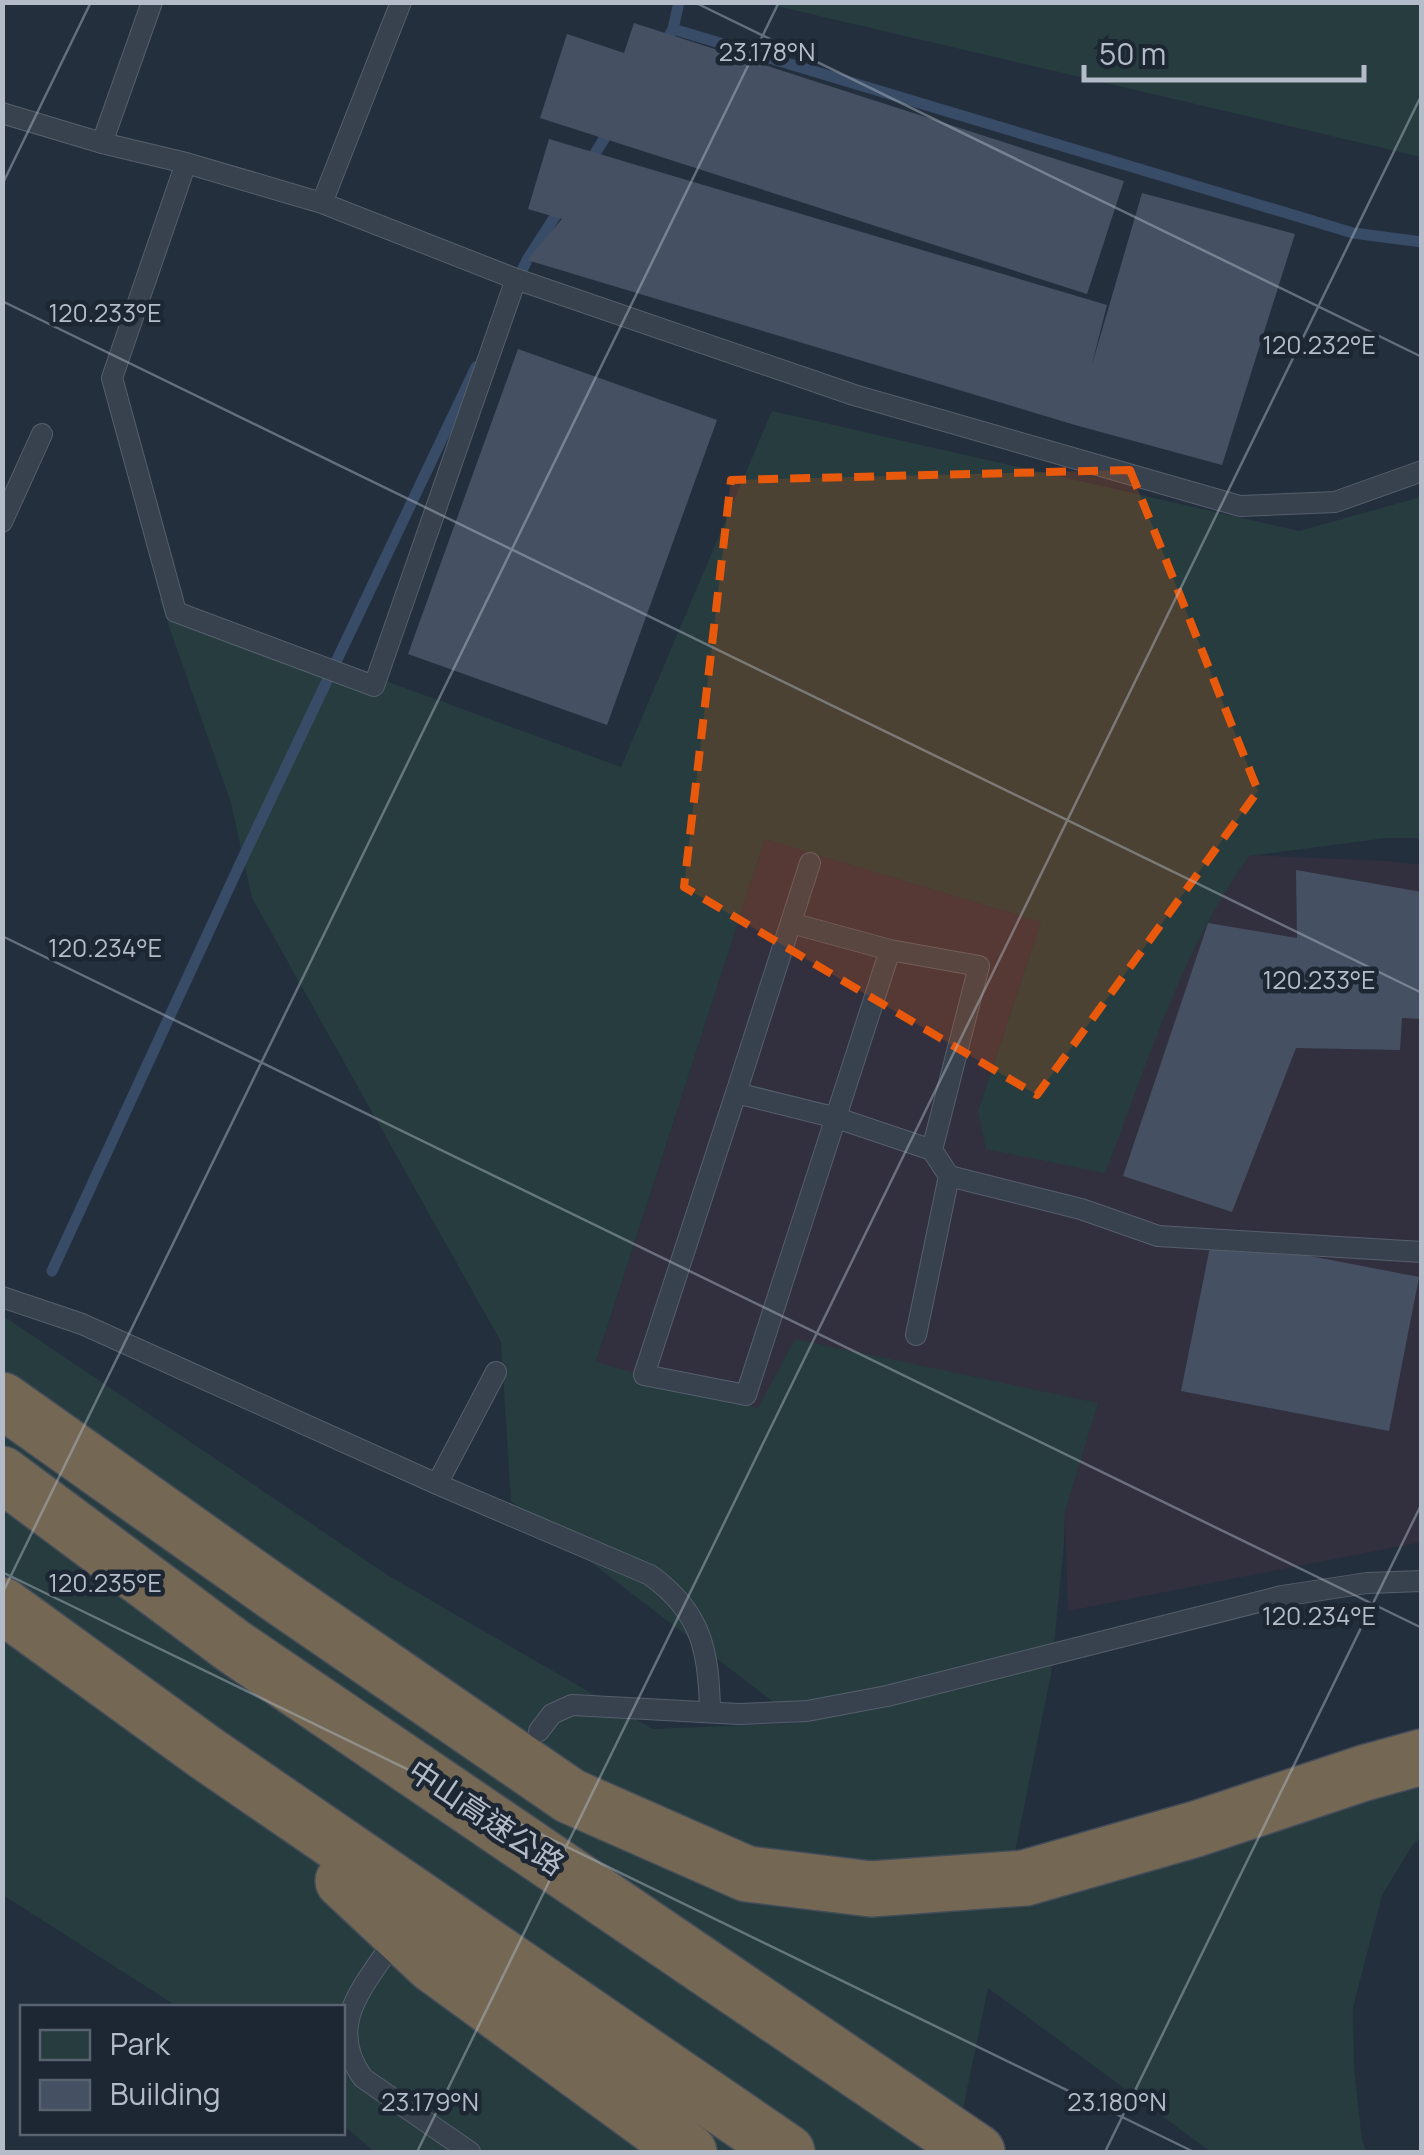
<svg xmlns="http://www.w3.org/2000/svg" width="1424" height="2155" font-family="Manrope,'Noto Sans TC',sans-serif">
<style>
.medical{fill:#32303f}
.green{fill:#263c3f}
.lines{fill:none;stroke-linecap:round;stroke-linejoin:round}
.stream{stroke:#394c67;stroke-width:11}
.building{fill:#455162}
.service-casing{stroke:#565f6c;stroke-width:22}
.motorway-casing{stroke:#434c59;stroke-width:58}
.service{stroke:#38414e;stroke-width:20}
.motorway{stroke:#746855;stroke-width:55}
.marked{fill:#e8590c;fill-opacity:0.2;stroke:#e8590c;stroke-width:8;stroke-dasharray:20 12;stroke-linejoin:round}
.ticks{fill:none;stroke:#b4bcc9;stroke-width:2.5;stroke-opacity:0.45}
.labels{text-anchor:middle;stroke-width:9;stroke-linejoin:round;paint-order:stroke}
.street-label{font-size:30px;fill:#b4bcc9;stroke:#1d2633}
.ticks-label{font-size:25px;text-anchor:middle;fill:#b4bcc9;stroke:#1d2633;stroke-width:9;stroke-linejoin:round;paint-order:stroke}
</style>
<rect width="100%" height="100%" fill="#242f3e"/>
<path class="medical" d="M765 839 1041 922 978 1110 1188 959 1230 882 1249 855 1386 861 1421 865V1542L1068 1611 1065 1512 1097 1404 758 1408 596 1363Z"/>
<path class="green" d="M764 3H1421V157Z
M772 411 1299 531 1421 497V838H1386L1249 856C1181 951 1147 1065 1105 1173L986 1149 978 1111 1041 922 765 839 596 1362 758 1408 795 1339 1098 1403 1065 1512 1064 1544 1051 1674 1010 1876 1421 1756V1837L1412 1846 1382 1895 1353 2007 1354 2069 1362 2141 1367 2152H1211L988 1988 954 2152H375L343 2125 342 2008 178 2007 3 1895 2 1315 389 1576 653 1729 801 1723 511 1501 501 1342 252 898 231 803 159 598 621 767Z"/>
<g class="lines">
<path class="stream" d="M673 29 1353 233 1422 242
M664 45 673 29 679 2
M589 163 611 128
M516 283 527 260 563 204
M52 1271 240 864 476 367"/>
</g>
<path class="building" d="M634 23 1124 181 1087 294 540 118 567 34 624 53Z
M549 139 1107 305 1091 368 1142 193 1295 234 1222 465 1075 425 527 260 562 219 528 209Z
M518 349 717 420 607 725 408 654Z
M1296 870 1422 892V1019L1402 1018 1400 1050 1296 1048 1232 1212 1123 1176 1208 923 1297 938Z
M1212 1237 1419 1277 1389 1431 1181 1391Z"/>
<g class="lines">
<defs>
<path id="service" d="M2 113 102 143 186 163 322 203 516 279 854 395 1240 506 1335 502 1422 471
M102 143 152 2
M186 163 112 378 176 612 374 686 516 279
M322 203 401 2
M2 522 42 434
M810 863 736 1093 837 1118 932 1150
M791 923 890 950 979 966 932 1150 949 1176 916 1335
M736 1093 644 1375 746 1395 890 950
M949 1176 1081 1209 1158 1236 1422 1252
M2 1297 82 1324 437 1484 650 1575C702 1612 709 1652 710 1712
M437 1484 496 1372
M539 1731 552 1714 572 1705 739 1714 807 1711 887 1696 1282 1596 1367 1583 1422 1581
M385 1954C356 1995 329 2031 363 2078L470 2152"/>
<path id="motorway" d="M2 1400 276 1594 570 1796 747 1874 871 1889 1025 1878 1196 1829 1364 1773 1422 1757
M2 1474 233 1646 977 2152
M2 1605 206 1753 787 2152
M343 1881 432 1964 689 2152"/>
</defs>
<use href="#service" class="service-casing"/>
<use href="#motorway" class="motorway-casing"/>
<use href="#service" class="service"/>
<use href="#motorway" class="motorway"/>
</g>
<path class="marked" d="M1130 470 1258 791 1037 1095 684 887 731 480Z"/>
<path class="ticks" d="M694 2 1422 357M2 185 91 2M2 301 1422 993M2 936 1422 1628M2 1572 1194 2152M2 1594 779 2M417 2152 1422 94M1105 2152 1422 1503"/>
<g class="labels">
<g class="street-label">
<text transform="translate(486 1818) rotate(34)" y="10">中山高速公路</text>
</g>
</g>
<g class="ticks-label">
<text x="767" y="61">23.178°N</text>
<text x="105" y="322">120.233°E</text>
<text x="1319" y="354">120.232°E</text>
<text x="105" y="957">120.234°E</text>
<text x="1319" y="989">120.233°E</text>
<text x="105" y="1592">120.235°E</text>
<text x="1319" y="1625">120.234°E</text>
<text x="430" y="2111">23.179°N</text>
<text x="1117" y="2111">23.180°N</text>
</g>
<rect width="1424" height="2155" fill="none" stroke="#b4bcc9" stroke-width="10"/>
<rect x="20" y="2005" width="325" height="130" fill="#1d2633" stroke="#59626f" stroke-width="2.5"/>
<rect x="40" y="2030" width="50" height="30" fill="#263c3f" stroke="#59626f" stroke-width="2.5"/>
<text x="110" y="2055" font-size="30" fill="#b4bcc9">Park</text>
<rect x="40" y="2080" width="50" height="30" fill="#455162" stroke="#59626f" stroke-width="2.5"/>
<text x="110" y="2105" font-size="30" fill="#b4bcc9">Building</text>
<path d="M1084 65v15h280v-15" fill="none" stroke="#b4bcc9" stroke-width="5"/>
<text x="1099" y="65" font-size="30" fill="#b4bcc9" stroke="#1d2633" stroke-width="8" paint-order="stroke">50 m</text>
</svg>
